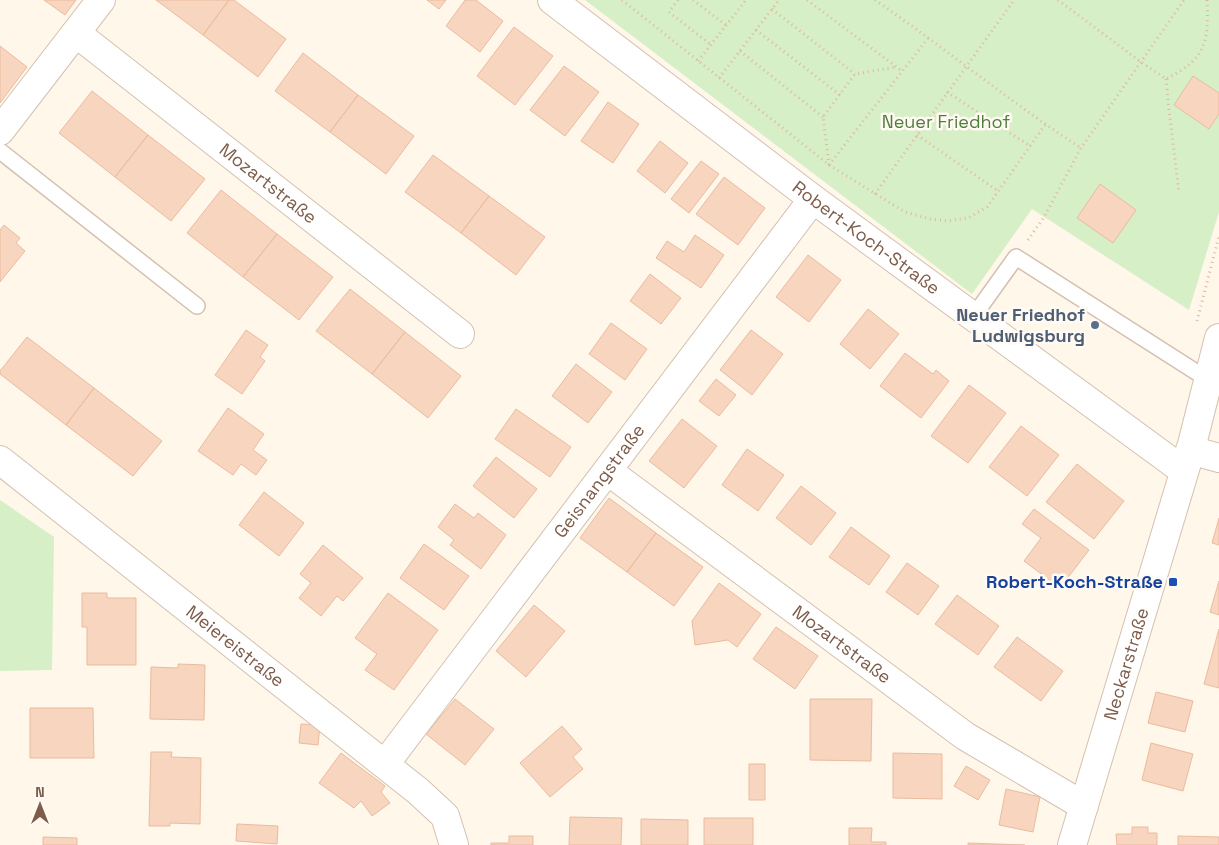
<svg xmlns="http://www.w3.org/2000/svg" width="1219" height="845" font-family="'Space Grotesk',sans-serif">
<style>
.green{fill:#d7efc6}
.building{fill:#f7d5bf;stroke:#ebbb9e}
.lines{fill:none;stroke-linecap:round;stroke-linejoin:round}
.lane-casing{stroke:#d5c0b0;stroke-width:18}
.street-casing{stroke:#d5c0b0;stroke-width:30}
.path{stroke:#ddb8a1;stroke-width:3;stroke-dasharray:1 4;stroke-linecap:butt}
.lane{stroke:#fff;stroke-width:15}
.street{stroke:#fff;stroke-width:28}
.service-dot{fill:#5c6f8a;stroke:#fffaf3;stroke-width:2}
.transit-dot{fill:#1a4fb4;stroke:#fffaf3;stroke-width:2}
.labels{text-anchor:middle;stroke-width:5;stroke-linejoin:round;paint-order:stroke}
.park-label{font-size:18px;fill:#507e3d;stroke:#fffaf3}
.street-label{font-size:18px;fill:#7d5c49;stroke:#fffaf3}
.service-label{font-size:18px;font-weight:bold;fill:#4e5e75;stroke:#fffaf3;text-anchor:end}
.transit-label{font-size:18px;font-weight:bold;fill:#164399;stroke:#fffaf3;text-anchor:end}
</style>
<rect width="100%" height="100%" fill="#fef7ea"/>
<path class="green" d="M585 0H1219V212L1189 310 1032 209 972 294Z
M0 500 54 537 52 670 0 671Z"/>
<path class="building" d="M44 0H76L65 15Z
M156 0H229L203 35Z
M229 0H234L286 39 258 77 203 35Z
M427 0H446L439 9Z
M465 0H476L503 21 480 52 446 26Z
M514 27 553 56 515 105 477 76Z
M0 46 27 67 0 103Z
M303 53 358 95 330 132 275 91Z
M564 66 599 92 565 136 530 110Z
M1193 76 1219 93V114L1209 129 1174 105Z
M92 91 148 135 115 177 59 133Z
M358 95 414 136 386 174 330 132Z
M608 102 639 124 613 163 581 141Z
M148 135 205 179 171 221 115 177Z
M660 141 688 163 665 193 637 171Z
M433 155 489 196 461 233 405 192Z
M701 161 719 174 689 213 671 199Z
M724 177 765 208 738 245 696 214Z
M1100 184 1136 210 1113 243 1077 218Z
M221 190 277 234 243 277 187 233Z
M489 196 545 237 516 275 461 233Z
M4 225 20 238 16 243 25 251 0 282V230Z
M277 234 333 277 299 320 243 277Z
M695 235 724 255 701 288 656 258 667 241 684 252Z
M808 255 841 280 809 322 776 297Z
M650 274 681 298 661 324 630 301Z
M350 289 405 332 372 374 316 331Z
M868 309 899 334 870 369 840 344Z
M611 323 647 349 625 380 589 354Z
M246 330 268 345 260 357 265 361 242 394 215 375Z
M751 330 783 354 752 395 720 370Z
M405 332 461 376 428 418 372 374Z
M27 337 94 388 66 425 0 374V371Z
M905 353 933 374 936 370 949 381 921 418 880 386Z
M576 364 612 392 588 423 552 396Z
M716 379 736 395 719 416 699 401Z
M969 385 1006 413 968 463 931 436Z
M94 388 162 441 133 476 66 425Z
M228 408 264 434 253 450 267 460 256 475 241 464 233 475 198 451Z
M516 409 571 447 550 477 495 439Z
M682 419 717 446 684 488 649 461Z
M1021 426 1059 455 1027 496 989 467Z
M747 449 784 475 758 511 722 485Z
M496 457 537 489 514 518 473 486Z
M1077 464 1124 501 1094 539 1046 502Z
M801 486 836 513 811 545 776 518Z
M264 492 304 523 279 556 239 525Z
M609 498 656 533 627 572 580 538Z
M455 504 474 518 478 513 506 535 481 569 450 545 454 540 438 527Z
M1034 509 1089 550 1060 588 1024 561 1041 538 1022 524Z
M1219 518V545L1212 543Z
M851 527 890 556 869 585 829 557Z
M656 533 703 567 674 606 627 572Z
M424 544 469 576 444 610 400 578Z
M323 545 363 578 343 601 337 596 321 616 299 598 311 583 300 574Z
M907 563 939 586 918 615 886 592Z
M1219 581V615L1210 612Z
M719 583 761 614 737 647 728 640 695 645 692 621Z
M82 593H107V598H136V665H87V627H82Z
M388 593 438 630 394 690 365 670 377 654 355 638Z
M957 595 999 626 978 655 935 624Z
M534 605 565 631 526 677 496 651Z
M776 627 818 656 795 689 753 659Z
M1219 629V688L1204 684Z
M1017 637 1063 671 1041 701 994 667Z
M178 664 205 665 204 720 150 719 151 667 178 668Z
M1156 692 1193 701 1185 732 1148 723Z
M455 699 494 729 465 765 426 734Z
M810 699H872L871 761 810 760Z
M30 708H93L94 758H30Z
M301 724 320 725 318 745 299 743Z
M562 726 582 749 573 757 583 769 550 797 520 763Z
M1151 743 1193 754 1183 791 1142 780Z
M151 752H172L171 757 201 758 200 824 170 823V826H149Z
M341 753 385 786 381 792 390 803 372 816 361 801 354 808 319 783Z
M893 753 942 754V799L893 798Z
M749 764H765V800H749Z
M966 766 990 780 978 800 954 786Z
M1006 789 1040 797 1033 832 999 825Z
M570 817 622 818 621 845H569Z
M704 818H753V845H704Z
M641 819 688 820V845H641Z
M237 824 278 826 277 844 236 841Z
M1132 827H1148V833H1157V845H1117L1116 834H1132Z
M849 828H872L871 842H886V845H849Z
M509 836H533V845H491V843H509Z
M1178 836 1219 837V845H1178Z
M43 837 77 838V845H43Z
M968 843 1025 845H968Z"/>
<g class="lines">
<defs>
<path id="lane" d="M0 151 197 306
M973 317 1016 257 1207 379"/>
<g id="street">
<path id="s1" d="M552 0 813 199 1184 471"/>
<path id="s2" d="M76 33 460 334"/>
<path d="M0 131 101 0"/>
<path d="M1190 450 1219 458"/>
<path id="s3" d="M0 460 418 791 445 816 454 845"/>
<path id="s4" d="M608 471 965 736 1084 806"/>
<path id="s5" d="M385 764 813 199"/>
<path id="s6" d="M1072 845 1189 456 1219 338"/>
</g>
</defs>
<use href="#lane" class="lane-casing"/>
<use href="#street" class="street-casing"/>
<path class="path" d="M622 0 829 165 905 212 930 219 948 221 968 218 987 207 1045 125
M678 0 669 12 711 45
M693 0 726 25
M807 0 902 71
M875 0C945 48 1010 102 1081 148
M1058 0 1141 62 1166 79C1206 59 1209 42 1207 0
M772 9 855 74
M756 30 840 95
M740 51 823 117
M698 61 746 0
M719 78 779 0
M1166 79 1168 101 1179 193
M947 92 1030 146
M917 135 998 191
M829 165 929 37
M829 165 823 117 855 74 896 67
M875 194 1014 0
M1028 240 1044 217 1081 148 1184 0
M1197 321 1219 236"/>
<use href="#lane" class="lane"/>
<use href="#street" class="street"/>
</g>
<circle class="service-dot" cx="1095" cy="325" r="5"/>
<rect class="transit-dot" x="1168" y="577" width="10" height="10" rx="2.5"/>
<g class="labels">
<g class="park-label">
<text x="946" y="128">Neuer Friedhof</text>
</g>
<g class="street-label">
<text dy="6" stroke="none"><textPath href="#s2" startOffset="244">Mozartstraße</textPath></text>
<text dy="6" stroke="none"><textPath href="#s1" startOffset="394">Robert-Koch-Straße</textPath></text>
<text dy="6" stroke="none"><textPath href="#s5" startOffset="355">Geisnangstraße</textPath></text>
<text dy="6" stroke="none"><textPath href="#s4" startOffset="291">Mozartstraße</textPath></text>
<text dy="6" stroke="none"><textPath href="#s3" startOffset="300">Meiereistraße</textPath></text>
<text dy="6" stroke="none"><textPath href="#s6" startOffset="189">Neckarstraße</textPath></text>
</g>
<g class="service-label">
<text x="1085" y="321">Neuer Friedhof<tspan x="1085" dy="21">Ludwigsburg</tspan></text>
</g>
<g class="transit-label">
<text x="1163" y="588">Robert-Koch-Straße</text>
</g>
</g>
<g transform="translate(40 805)" stroke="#fffaf3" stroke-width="4" paint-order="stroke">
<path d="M0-4L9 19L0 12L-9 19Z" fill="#7d5c49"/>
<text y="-8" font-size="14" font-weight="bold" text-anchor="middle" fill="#7d5c49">N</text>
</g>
</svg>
